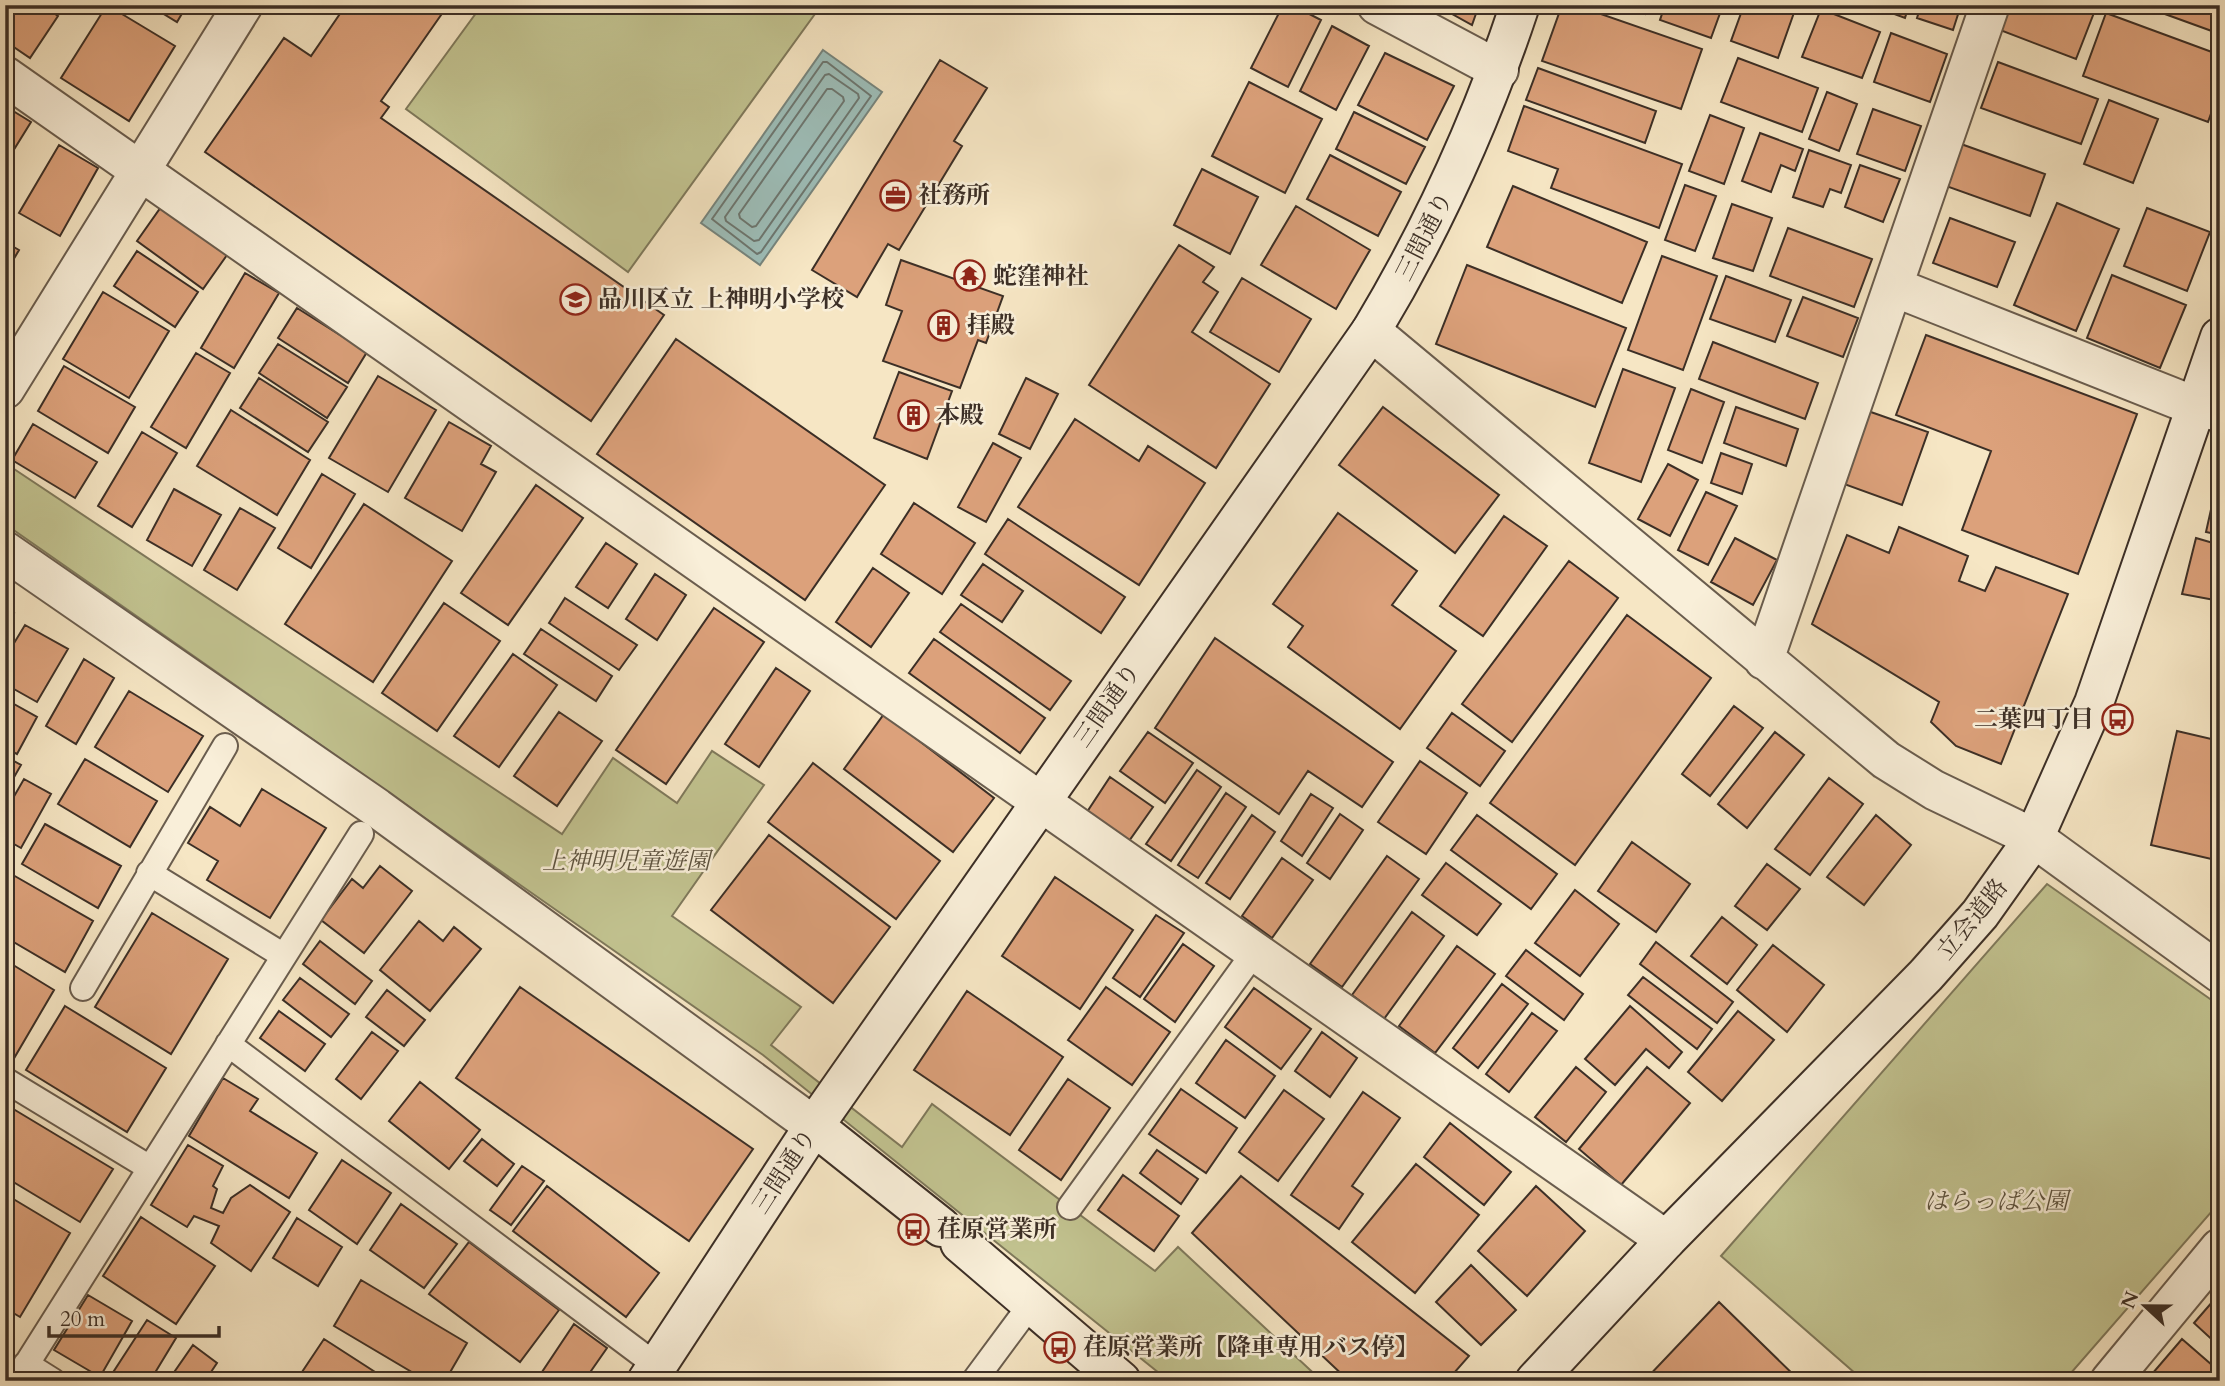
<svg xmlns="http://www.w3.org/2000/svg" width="2225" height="1386" font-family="Cardo,'Noto Serif JP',serif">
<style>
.green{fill:#c2c390;stroke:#7f795b;stroke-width:2}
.water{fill:#9dbeb9;stroke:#76857e;stroke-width:2}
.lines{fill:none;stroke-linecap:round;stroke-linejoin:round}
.shore{stroke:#6c7670;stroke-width:2}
.building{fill:#dca17b;stroke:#3c2f26;stroke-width:2}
.lane-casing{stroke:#6a5d4e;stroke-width:28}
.street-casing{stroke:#6a5d4e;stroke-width:42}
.secondary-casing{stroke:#3c2f26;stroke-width:42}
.lane{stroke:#f9efd9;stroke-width:24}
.street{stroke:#f9efd9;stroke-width:38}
.secondary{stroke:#f9efd9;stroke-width:38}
.labels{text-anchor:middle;stroke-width:5;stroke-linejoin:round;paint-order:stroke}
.poi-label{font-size:24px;font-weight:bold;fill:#3c2f26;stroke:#f9efd9;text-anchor:start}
.street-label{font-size:24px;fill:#3c2f26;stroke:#f9efd9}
.park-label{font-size:24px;font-style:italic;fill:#5e5440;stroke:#f9efd9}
</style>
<rect width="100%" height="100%" fill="#f6e6c4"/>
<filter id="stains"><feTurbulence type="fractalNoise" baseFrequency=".00286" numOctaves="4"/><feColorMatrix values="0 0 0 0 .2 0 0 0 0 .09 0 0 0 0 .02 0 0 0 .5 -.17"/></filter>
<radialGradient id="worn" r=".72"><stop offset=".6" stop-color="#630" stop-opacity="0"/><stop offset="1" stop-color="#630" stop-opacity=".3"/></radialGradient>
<path class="green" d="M482 5H817L820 7 628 272 406 109Z
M5 463 562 834 613 758 677 803 712 751 764 785 672 916 801 1007 771 1045 902 1147 932 1104 1155 1271 1178 1247 1322 1381H1169L763 1055 5 524Z
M2047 884 2220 1006V1202L2064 1381H1864L1721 1256Z"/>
<path class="water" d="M823 50 882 92 760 265 701 223Z"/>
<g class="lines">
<path class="shore" d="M823 62H827L871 96 761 252 757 254 712 219Z
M829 74 858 94 859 98 759 240 754 241 726 221 725 217 825 75Z
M827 89H832L843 97 844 101 756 226 752 227 740 218 739 214Z"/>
</g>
<path class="building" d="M20 5H42L58 16 30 58 5 41V27Z
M107 5 175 46 129 121 61 78Z
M149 5H187L177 22Z
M346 5H448L381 101 389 107 381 118 664 315 591 421 205 152 284 38 311 56Z
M1283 5H1292L1321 20 1288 87 1251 68Z
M1436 5H1479L1472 25Z
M1562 5H1575L1702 49 1681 109 1542 61Z
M1620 5H1648L1645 14Z
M1665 5H1723L1711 38 1660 20Z
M1744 5 1796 7 1778 58 1731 41Z
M1870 5H1909L1905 18Z
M1921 5H1961L1953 30 1917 18Z
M2010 5H2097L2076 59 2000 30Z
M2140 5H2220V34Z
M1821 9 1880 32 1862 78 1802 57Z
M2106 13 2220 55V88L2208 122 2083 76Z
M1332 26 1369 46 1336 110 1300 91Z
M1891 33 1947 54 1930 102 1874 82Z
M1385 53 1454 86 1427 140 1358 105Z
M1738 58 1818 88 1802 132 1721 102Z
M940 60 987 88 954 141 962 146 899 250 888 244 857 297 812 270Z
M1998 62 2098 99 2081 144 1981 108Z
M1538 68 1656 111 1645 143 1526 100Z
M1249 82 1322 119 1285 193 1212 156Z
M1827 92 1857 104 1839 151 1809 139Z
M2109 100 2158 119 2133 183 2084 164Z
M5 106 31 122 5 164Z
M1524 106 1682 164 1659 228 1551 188 1558 169 1508 151Z
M1873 109 1921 126 1905 171 1857 154Z
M1354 112 1425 147 1406 184 1336 149Z
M1710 115 1744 128 1724 184 1689 171Z
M1760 133 1803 149 1795 171 1781 165 1771 192 1742 181Z
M1961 144 2045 174 2030 216 1946 186Z
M59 145 98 168 60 236 19 213Z
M1809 150 1851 165 1841 193 1830 189 1823 207 1793 197Z
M1330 155 1401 192 1378 236 1307 199Z
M1860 165 1900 179 1883 222 1845 207Z
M1202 169 1258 197 1230 254 1174 225Z
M1685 185 1716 196 1695 251 1665 240Z
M1513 186 1647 242 1622 303 1487 247Z
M2057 203 2119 229 2076 331 2014 305Z
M1732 204 1772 218 1753 271 1713 258Z
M1296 206 1370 250 1336 309 1261 265Z
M161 207 227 255 203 289 137 241Z
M2147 208 2210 232 2187 291 2124 266Z
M1950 218 2015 242 1997 287 1933 263Z
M1788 228 1872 259 1854 307 1770 276Z
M5 242 19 250 5 274Z
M1179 245 1214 267 1203 282 1218 292 1192 332 1270 384 1216 468 1089 385Z
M137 251 198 292 175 327 114 286Z
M1662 256 1717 276 1683 370 1628 350Z
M901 260 1003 296 986 343 978 340 960 388 883 361 902 311 886 305Z
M1467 265 1626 328 1595 407 1436 344Z
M245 273 279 293 234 368 201 348Z
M2112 275 2186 305 2160 368 2087 338Z
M1726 276 1791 300 1775 342 1710 319Z
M1242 278 1311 319 1279 372 1210 332Z
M103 292 169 331 129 398 63 359Z
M1803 297 1858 318 1843 357 1787 336Z
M297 308 367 352 348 383 278 338Z
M1926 335 2137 414 2078 574 1962 530 1991 451 1896 415Z
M676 339 885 485 805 600 597 454Z
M1713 342 1818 383 1805 419 1699 379Z
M278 344 347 387 327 418 259 373Z
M196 353 230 373 186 448 151 427Z
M64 366 135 407 108 453 38 411Z
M1623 369 1675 388 1641 482 1589 463Z
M899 372 952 391 927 459 874 438Z
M378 376 436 410 388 492 329 458Z
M259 378 328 422 308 452 240 408Z
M1026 378 1058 394 1030 449 999 434Z
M1691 389 1724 402 1702 463 1668 450Z
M1383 407 1499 495 1455 553 1339 465Z
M1736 407 1798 429 1786 466 1724 443Z
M231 410 310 460 277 515 197 466Z
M1868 411 1928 432 1902 505 1844 484Z
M1075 419 1139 461 1148 446 1205 483 1139 585 1018 507Z
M449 422 491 446 481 464 496 472 462 531 405 498Z
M33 424 97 462 75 498 12 460Z
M142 432 177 453 132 527 98 506Z
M993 443 1021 458 986 522 958 507Z
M1721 453 1752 464 1742 494 1711 483Z
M1668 464 1698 480 1670 536 1638 519Z
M2220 469V535L2206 532Z
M322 474 355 494 311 568 278 548Z
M536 485 583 518 508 625 461 593Z
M174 489 221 515 192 566 147 540Z
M1706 492 1737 506 1708 565 1678 550Z
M914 503 975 543 942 594 881 554Z
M364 504 452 561 373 682 285 624Z
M240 508 275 528 237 590 204 570Z
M1338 513 1417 571 1392 605 1456 651 1400 729 1288 647 1303 626 1273 604Z
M1504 516 1547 546 1483 636 1440 606Z
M1008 519 1125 597 1101 633 985 554Z
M1899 527 1968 556 1959 581 1985 591 1996 567 2068 594 2001 764 1956 746 1931 722 1939 702 1812 624 1847 535 1889 553Z
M1735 538 1777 560 1753 605 1711 582Z
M2196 538 2220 545V601L2182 594Z
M606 543 637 564 608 608 576 587Z
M1569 561 1618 598 1512 742 1462 704Z
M983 564 1023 591 1002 622 961 595Z
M873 568 909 593 871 647 836 622Z
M655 574 686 595 657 640 626 619Z
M565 598 637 645 619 670 549 623Z
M444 603 500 641 437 731 382 693Z
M961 604 1071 681 1050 710 940 632Z
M5 608 14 613 5 628Z
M714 608 764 642 666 784 616 750Z
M1627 615 1711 678 1575 865 1490 803Z
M25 625 68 649 37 702 5 684V658Z
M541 629 612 676 596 701 524 654Z
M1215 638 1393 762 1362 807 1308 771 1279 814 1155 728Z
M934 639 1045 718 1020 753 909 673Z
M513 654 557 685 499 767 454 736Z
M84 659 114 678 76 744 46 726Z
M776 668 810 691 759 767 725 744Z
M129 691 203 736 168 792 95 747Z
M5 699 37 717 17 754 5 747Z
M1734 706 1763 728 1710 796 1682 774Z
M559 712 602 741 557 806 514 776Z
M1452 713 1505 751 1480 786 1427 748Z
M884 714 994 798 953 852 844 769Z
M2177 731 2220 741V861L2151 845Z
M1148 732 1193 763 1165 803 1120 771Z
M1775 732 1804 755 1747 828 1718 804Z
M5 756 21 765 5 793Z
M85 759 157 801 130 847 58 804Z
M1420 761 1467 793 1426 854 1378 822Z
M813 763 940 861 896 919 768 822Z
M1197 770 1221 787 1171 861 1146 844Z
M1110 777 1153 807 1129 841 1087 812Z
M1829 778 1863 804 1810 875 1775 849Z
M24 779 51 794 21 848 5 839V812Z
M262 789 326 828 270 918 207 880 218 861 188 843 210 807 240 826Z
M1226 793 1246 807 1198 878 1178 865Z
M1311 794 1333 808 1302 856 1281 841Z
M1340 814 1363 830 1330 879 1307 863Z
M1252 815 1275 832 1230 899 1206 883Z
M1477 815 1557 874 1531 909 1451 850Z
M1876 815 1911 845 1864 905 1827 877Z
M45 824 121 866 98 908 22 864Z
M769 835 890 927 833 1003 711 910Z
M1632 842 1690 884 1656 932 1598 891Z
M1387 856 1419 879 1342 987 1310 964Z
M1282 858 1313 880 1272 938 1242 916Z
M1446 863 1501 904 1477 935 1422 895Z
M1767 864 1800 889 1767 930 1735 906Z
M380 866 412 891 364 953 321 920 352 879 363 888Z
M13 875 93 921 65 972 5 937V889Z
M1055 877 1133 930 1080 1009 1002 956Z
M1575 890 1619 924 1580 976 1535 943Z
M1412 912 1444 936 1384 1019 1352 995Z
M152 913 228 959 171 1054 95 1007Z
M1156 915 1184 933 1140 997 1113 978Z
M1722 917 1757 945 1727 984 1691 956Z
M419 921 443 941 454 927 481 949 430 1011 380 970Z
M320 941 372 981 355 1004 303 964Z
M1656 942 1733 1002 1717 1023 1640 964Z
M1183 944 1214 966 1175 1022 1144 999Z
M1773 945 1824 985 1787 1032 1737 990Z
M1457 946 1495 974 1435 1053 1399 1026Z
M1526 950 1583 994 1564 1020 1506 976Z
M5 960 54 990 13 1060 5 1055Z
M1643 977 1712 1029 1697 1049 1628 995Z
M300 978 349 1014 331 1037 283 1000Z
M1502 984 1528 1004 1478 1068 1453 1048Z
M520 987 753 1149 689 1241 456 1078Z
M1106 987 1170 1032 1132 1085 1068 1040Z
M1254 988 1311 1029 1281 1069 1225 1027Z
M387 990 425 1020 404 1046 366 1017Z
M967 991 1063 1057 1010 1135 914 1070Z
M65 1006 166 1068 127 1132 26 1070Z
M1630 1006 1682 1052 1669 1068 1646 1049 1615 1085 1585 1059Z
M279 1011 325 1044 305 1071 260 1038Z
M1738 1011 1774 1040 1722 1101 1688 1072Z
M1532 1013 1557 1031 1509 1092 1486 1074Z
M372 1032 398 1051 361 1099 336 1079Z
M1322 1032 1357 1058 1330 1097 1295 1071Z
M1226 1040 1275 1076 1245 1118 1196 1083Z
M1576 1067 1606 1092 1566 1142 1535 1117Z
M1647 1067 1690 1103 1621 1185 1579 1149Z
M223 1078 258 1099 250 1111 317 1153 289 1198 189 1136Z
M1068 1079 1110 1108 1061 1180 1019 1150Z
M420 1082 480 1130 449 1169 389 1121Z
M1181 1089 1237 1128 1206 1173 1149 1134Z
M1284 1090 1324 1119 1278 1181 1239 1152Z
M1363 1092 1400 1118 1352 1186 1363 1194 1339 1229 1291 1195Z
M5 1104 113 1169 80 1222 5 1177Z
M1450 1123 1511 1172 1484 1205 1424 1157Z
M482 1139 514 1164 497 1186 464 1161Z
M188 1145 223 1166 213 1186 217 1189 211 1208 223 1213 231 1198 250 1185 290 1212 251 1271 211 1243 219 1226 194 1216 187 1227 151 1205Z
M1157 1150 1198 1179 1181 1204 1140 1173Z
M342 1160 391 1193 357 1244 309 1210Z
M1416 1164 1479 1215 1415 1293 1352 1242Z
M522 1166 544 1181 511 1225 490 1210Z
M1123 1175 1179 1216 1154 1251 1098 1210Z
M1241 1176 1469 1356 1447 1381H1349L1192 1233Z
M547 1186 659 1273 626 1317 513 1231Z
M1536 1186 1585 1231 1527 1296 1478 1251Z
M5 1194 70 1233 20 1317 5 1308Z
M401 1204 457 1244 424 1288 370 1250Z
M141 1217 215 1266 176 1324 103 1276Z
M297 1218 342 1247 318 1286 273 1258Z
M469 1242 559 1310 520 1362 429 1294Z
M1471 1265 1516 1310 1481 1345 1436 1302Z
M361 1280 467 1343 445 1381H427L334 1326Z
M2220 1293V1347L2194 1323Z
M88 1295 132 1321 100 1377 54 1350Z
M1719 1302 1800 1381H1644Z
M147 1320 176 1338 150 1381H123L112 1374Z
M574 1324 607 1348 584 1381H536Z
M324 1339 389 1381H296Z
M2182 1339 2220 1372V1378L2217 1381H2146Z
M193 1345 217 1363 205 1381H168Z
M232 1374 244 1381H228Z"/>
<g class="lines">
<defs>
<path id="lane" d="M149 873 284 956
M83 988 225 746
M228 1044 657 1366
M5 1080 150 1168
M1070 1207 1256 950
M26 1364 53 1381
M16 1381 361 834
M974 1381 1031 1304"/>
<path id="street" d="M1377 5 1499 70
M5 76 1666 1240
M1894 287 2197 407 2220 412
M1371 331 1886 760 1934 790 2034 838 2220 973
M5 389 243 5
M5 551 377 808 814 1126
M1764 660 1990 5
M2110 1381 2220 1248"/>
<path id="secondary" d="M814 1126 941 1227
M960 1243 1121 1381
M647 1381 814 1126 1371 331C1433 228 1482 120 1520 5
M1535 1381 1666 1240 1926 975 1980 914 2034 838 2094 703 2220 337"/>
</defs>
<use href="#lane" class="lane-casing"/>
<use href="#street" class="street-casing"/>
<use href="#secondary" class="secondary-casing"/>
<use href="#lane" class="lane"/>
<use href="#street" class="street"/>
<use href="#secondary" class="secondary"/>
</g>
<defs>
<symbol id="office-ring" viewBox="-11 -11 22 22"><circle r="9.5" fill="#f9efd9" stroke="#8f2418" stroke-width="1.5"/><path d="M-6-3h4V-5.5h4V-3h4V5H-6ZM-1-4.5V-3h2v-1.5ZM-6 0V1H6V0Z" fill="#8f2418"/></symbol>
<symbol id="temple-ring" viewBox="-11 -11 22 22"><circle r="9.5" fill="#f9efd9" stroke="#8f2418" stroke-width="1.5"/><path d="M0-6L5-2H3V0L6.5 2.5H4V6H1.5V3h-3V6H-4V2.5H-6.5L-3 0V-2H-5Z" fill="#8f2418"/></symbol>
<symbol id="school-ring" viewBox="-11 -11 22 22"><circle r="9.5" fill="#f9efd9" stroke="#8f2418" stroke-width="1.5"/><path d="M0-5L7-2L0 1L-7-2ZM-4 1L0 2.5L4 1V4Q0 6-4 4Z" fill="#8f2418"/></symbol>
<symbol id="building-ring" viewBox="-11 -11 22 22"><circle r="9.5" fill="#f9efd9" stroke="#8f2418" stroke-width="1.5"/><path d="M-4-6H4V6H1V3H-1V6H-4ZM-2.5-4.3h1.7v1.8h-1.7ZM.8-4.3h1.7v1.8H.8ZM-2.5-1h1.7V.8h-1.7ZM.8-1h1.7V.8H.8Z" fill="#8f2418"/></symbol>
<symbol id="bus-ring" viewBox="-11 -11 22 22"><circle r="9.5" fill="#f9efd9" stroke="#8f2418" stroke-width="1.5"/><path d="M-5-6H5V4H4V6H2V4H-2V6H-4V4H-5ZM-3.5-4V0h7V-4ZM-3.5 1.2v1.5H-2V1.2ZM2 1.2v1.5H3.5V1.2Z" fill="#8f2418"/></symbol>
</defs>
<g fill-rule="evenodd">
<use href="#office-ring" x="878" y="178" width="35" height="35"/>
<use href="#temple-ring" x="952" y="258" width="35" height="35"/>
<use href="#school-ring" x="558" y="282" width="35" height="35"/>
<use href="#building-ring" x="926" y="308" width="35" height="35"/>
<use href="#building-ring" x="896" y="398" width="35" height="35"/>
<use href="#bus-ring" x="2100" y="702" width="35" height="35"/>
<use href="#bus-ring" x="896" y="1212" width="35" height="35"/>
<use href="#bus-ring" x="1042" y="1330" width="35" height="35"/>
</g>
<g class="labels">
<g class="poi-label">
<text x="918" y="203">社務所</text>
<text x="993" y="284">蛇窪神社</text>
<text x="598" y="307">品川区立 上神明小学校</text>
<text x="967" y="333">拝殿</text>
<text x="936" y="423">本殿</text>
<text x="2094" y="727" text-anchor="end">二葉四丁目</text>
<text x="937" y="1237">荏原営業所</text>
<text x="1083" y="1355">荏原営業所【降車専用バス停】</text>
</g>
<g class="street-label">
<text transform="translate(1424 236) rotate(-63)" y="8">三間通り</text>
<text transform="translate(1107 705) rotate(-55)" y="8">三間通り</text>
<text transform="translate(1972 919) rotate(-51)" y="8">立会道路</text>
<text transform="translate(784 1171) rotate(-57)" y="8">三間通り</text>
</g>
<g class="park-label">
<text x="626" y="869">上神明児童遊園</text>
<text x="1996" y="1209">はらっぱ公園</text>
</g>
</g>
<rect width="2225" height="1386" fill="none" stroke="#f6e6c4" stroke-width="28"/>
<rect x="7" y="7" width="2211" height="1372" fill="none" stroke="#3c2f26" stroke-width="3.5"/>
<rect x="14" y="14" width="2197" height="1358" fill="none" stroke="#3c2f26" stroke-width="2"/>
<g transform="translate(2145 1306) rotate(292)" stroke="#f9efd9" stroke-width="5" paint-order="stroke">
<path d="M0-5L12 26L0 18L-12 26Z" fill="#3c2f26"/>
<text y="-10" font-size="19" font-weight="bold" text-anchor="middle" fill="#3c2f26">N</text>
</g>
<path d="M49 1326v10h170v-10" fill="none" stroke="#3c2f26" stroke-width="3.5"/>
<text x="60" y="1326" font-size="21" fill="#3c2f26" stroke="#f9efd9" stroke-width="5" paint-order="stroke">20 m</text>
<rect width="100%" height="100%" filter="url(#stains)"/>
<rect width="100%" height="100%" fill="url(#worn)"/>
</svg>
